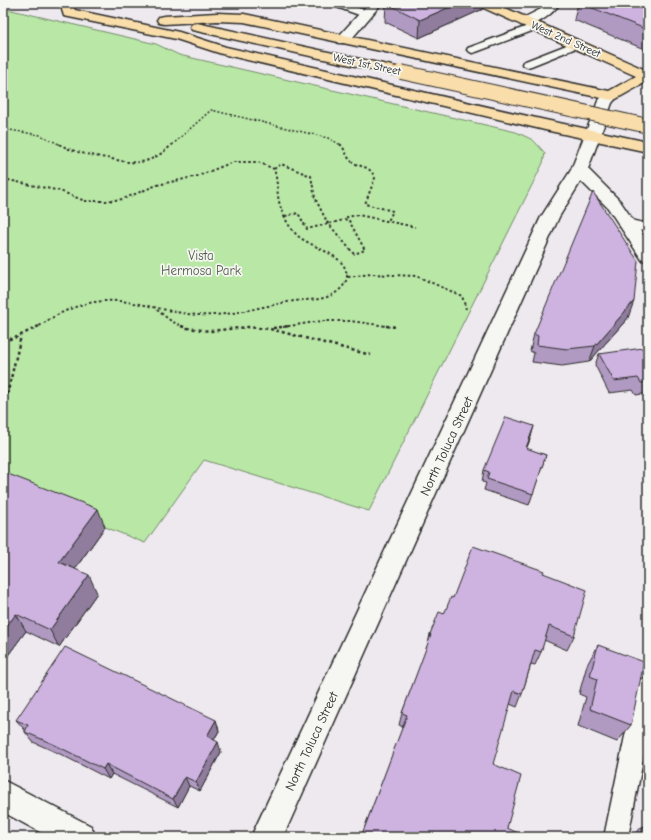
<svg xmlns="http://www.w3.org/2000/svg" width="651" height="840" font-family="'Comic Neue',sans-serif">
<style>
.green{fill:#b9e8a6;stroke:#728a68}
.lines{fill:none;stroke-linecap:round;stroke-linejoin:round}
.lane-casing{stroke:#2b2b2b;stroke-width:3}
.street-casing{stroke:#2b2b2b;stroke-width:3}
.primary-casing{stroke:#2b2b2b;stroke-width:3}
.path-far2{stroke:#2b2b2b;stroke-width:1.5;stroke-dasharray:2 2;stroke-linecap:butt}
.path-far1{stroke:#2b2b2b;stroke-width:2;stroke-dasharray:2.5 2.5;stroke-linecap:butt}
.path{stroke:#2b2b2b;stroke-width:2.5;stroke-dasharray:3 3;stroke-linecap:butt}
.lane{fill:#f6f6f2;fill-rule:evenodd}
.street{fill:#f6f6f2;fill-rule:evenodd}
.primary{fill:#f9deab;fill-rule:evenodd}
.primary-bridge-casing{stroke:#2b2b2b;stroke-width:16;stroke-linecap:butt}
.primary-bridge{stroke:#f9deab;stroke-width:14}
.wall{fill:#b19ac2;stroke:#2b2b2b}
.shaded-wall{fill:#907d9e;stroke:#2b2b2b}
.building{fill:#ceb3e1;stroke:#2b2b2b}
.labels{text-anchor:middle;stroke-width:3.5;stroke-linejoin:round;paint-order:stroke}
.far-street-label{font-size:11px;fill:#2b2b2b;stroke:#f6f6f2}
.park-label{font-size:13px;fill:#4e5a4a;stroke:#f6f6f2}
.street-label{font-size:13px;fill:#2b2b2b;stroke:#f6f6f2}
</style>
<rect width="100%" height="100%" fill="#eee9ef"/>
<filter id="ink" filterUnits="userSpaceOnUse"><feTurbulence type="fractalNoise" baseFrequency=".025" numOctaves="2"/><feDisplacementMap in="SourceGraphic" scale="8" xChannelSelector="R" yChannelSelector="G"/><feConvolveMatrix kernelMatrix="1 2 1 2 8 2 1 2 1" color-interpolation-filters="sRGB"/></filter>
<g filter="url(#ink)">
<path class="green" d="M7 9 156 44 179 55 516 132 533 140 545 153 543 163 369 511 204 460 145 543 3 486V12Z"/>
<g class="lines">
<defs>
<path id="lane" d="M329 3H344L370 12 371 14 370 16H362L331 5Z
M536 23 540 24 541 26 540 28 476 52 472 53 467 50 468 48Z
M577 41 582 44 581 46 531 66 527 67 522 64 523 62Z
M626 219 648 224V232L621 226 619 223 621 220Z
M646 677 648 678V734L628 837H604L635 688 638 681Z"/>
<path id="street" d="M369 3H382L348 43H338L336 40 338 37Z
M548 3H560C553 14 535 28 521 25L519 22 521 19 541 9Z
M611 92 616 93 618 96 612 103 588 169 620 201 648 242V262L642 260 608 208 581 181 559 217 283 837H251L541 217 571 170 598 101 606 93Z
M3 780 91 826 96 837H49L3 812Z"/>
<path id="primary" d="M60 3H72L75 10 179 32 226 47 545 120 648 142V152L545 130 222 54 176 39 64 16Z
M477 3H494L648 71V81L616 99 611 100 244 22 217 21 164 24 159 23 157 20 159 17 164 16 217 13 244 14 609 91 636 76 479 6Z
M197 23 401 68 406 69 408 72 406 75 401 76 192 30 190 27 192 24Z"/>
</defs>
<use href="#lane" class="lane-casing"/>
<use href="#street" class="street-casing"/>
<use href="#primary" class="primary-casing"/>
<path class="path-far2" d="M3 129 40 135 61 145
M172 145 211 110 328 138 341 145"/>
<path class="path-far1" d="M59 144C73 152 85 154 101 157 134 163 145 169 173 144
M340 144C345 149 346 155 350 160 359 169 369 163 375 178L365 204 393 211 388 221
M274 169 281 164 311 176 315 198 327 222 354 254 365 250 347 217 358 215 415 227
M3 179 60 191 85 201H106L123 199 157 185 198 176 233 162H258L274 169C277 178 277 187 278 196 280 210 287 226 298 236 311 247 342 254 346 271 350 281 341 290 332 295 320 301 306 299 294 301 261 306 231 317 198 315 166 313 136 299 105 301 80 302 58 313 38 327
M285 216 298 213 307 229 348 219
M348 277 371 274 416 276 462 296 466 309
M157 310 171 321 184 327
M283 327 322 321H350L394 327"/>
<path class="path" d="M181 326 187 328 210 331 248 327 270 329 371 355
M386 326 398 327
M273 328 290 326
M3 341 17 337 39 326
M3 412 21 336"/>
<use href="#lane" class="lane"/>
<use href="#street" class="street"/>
<use href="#primary" class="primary"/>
<defs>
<path id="primary-bridge" d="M401 72 648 126"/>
</defs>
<use href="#primary-bridge" class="primary-bridge-casing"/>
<use href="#primary-bridge" class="primary-bridge"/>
</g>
<path class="wall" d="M208 3H226L223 6Z
M386 3H484L483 9 419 38 385 22Z
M578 3H648V52L644 51V49L574 20Z
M628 318 589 362 562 366 532 362 534 353 530 351 534 334Z
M648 353V393L636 395 633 390 609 393 595 365 599 354Z
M531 437 526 449 546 455 529 505 484 490 486 483 482 482 484 470Z
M3 472 105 527 75 569 97 593 59 647 26 631 3 662Z
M543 573 574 636 567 650 544 640 541 652 535 665 531 664 522 694 517 707 510 704 361 837 403 727 399 725 402 713 428 645 430 634 444 614 453 598Z
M598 645 631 725 617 742 578 726 586 697 579 694 587 665Z
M16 720H216L219 731 214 740 221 752 200 791 189 786 178 807 112 774 109 779 60 754 33 742 25 732V730Z
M643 826 648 837H632L633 835Z"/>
<path class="shaded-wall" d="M222 3H226L223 6Z
M459 3H484L483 9 419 38 420 20Z
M634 301 628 318 589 362 595 346Z
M534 426 531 437 522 460 526 448Z
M98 509 105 527 67 580 59 562Z
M89 575 97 593 59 647 50 630Z
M16 614 26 631 3 662V631Z
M216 720 219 731 210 746 207 736Z
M218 742 221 752 200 791 196 782Z
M106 764 112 774 109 779 103 769Z
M185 777 189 786 178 807 173 799Z"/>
<path class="building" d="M386 3H459L420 20Z
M580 3H648V30Z
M593 192 638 261 634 301 595 346 567 349 537 345 538 336 534 334Z
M643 348 646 353H648V382L641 383 638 378 614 381 599 354Z
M506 417 534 426 526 448 546 455 533 494 487 479 489 472 484 470Z
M3 472 98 509 59 562 89 575 50 630 16 614 3 631Z
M473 546 544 571 543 573 587 590 574 636 549 626 541 652 535 650 522 694 514 691 493 764 521 776 507 828 527 837H361L407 715 402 713 431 635 430 634 439 612 444 614 451 597 453 598Z
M598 645 644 662 631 725 590 709 597 679 590 676Z
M65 647 216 720 207 736 218 742 196 782 185 777 173 799 106 764 103 769 53 744 25 732 28 725 16 720Z
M643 826 648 828V837H641Z"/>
</g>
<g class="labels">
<g class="far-street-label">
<text transform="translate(566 39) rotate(24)" y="4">West 2nd Street</text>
<text transform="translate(367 64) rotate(12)" y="4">West 1st Street</text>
</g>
<g class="park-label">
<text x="201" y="260">Vista<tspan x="201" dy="15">Hermosa Park</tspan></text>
</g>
<g class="street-label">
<text transform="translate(446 446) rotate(-65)" y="5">North Toluca Street</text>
<text transform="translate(311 741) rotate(-65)" y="5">North Toluca Street</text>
</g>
</g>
<rect width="651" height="840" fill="none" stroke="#f6f6f2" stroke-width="16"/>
<rect x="8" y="8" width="635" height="824" fill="none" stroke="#2b2b2b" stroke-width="1.5" filter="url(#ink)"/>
</svg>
